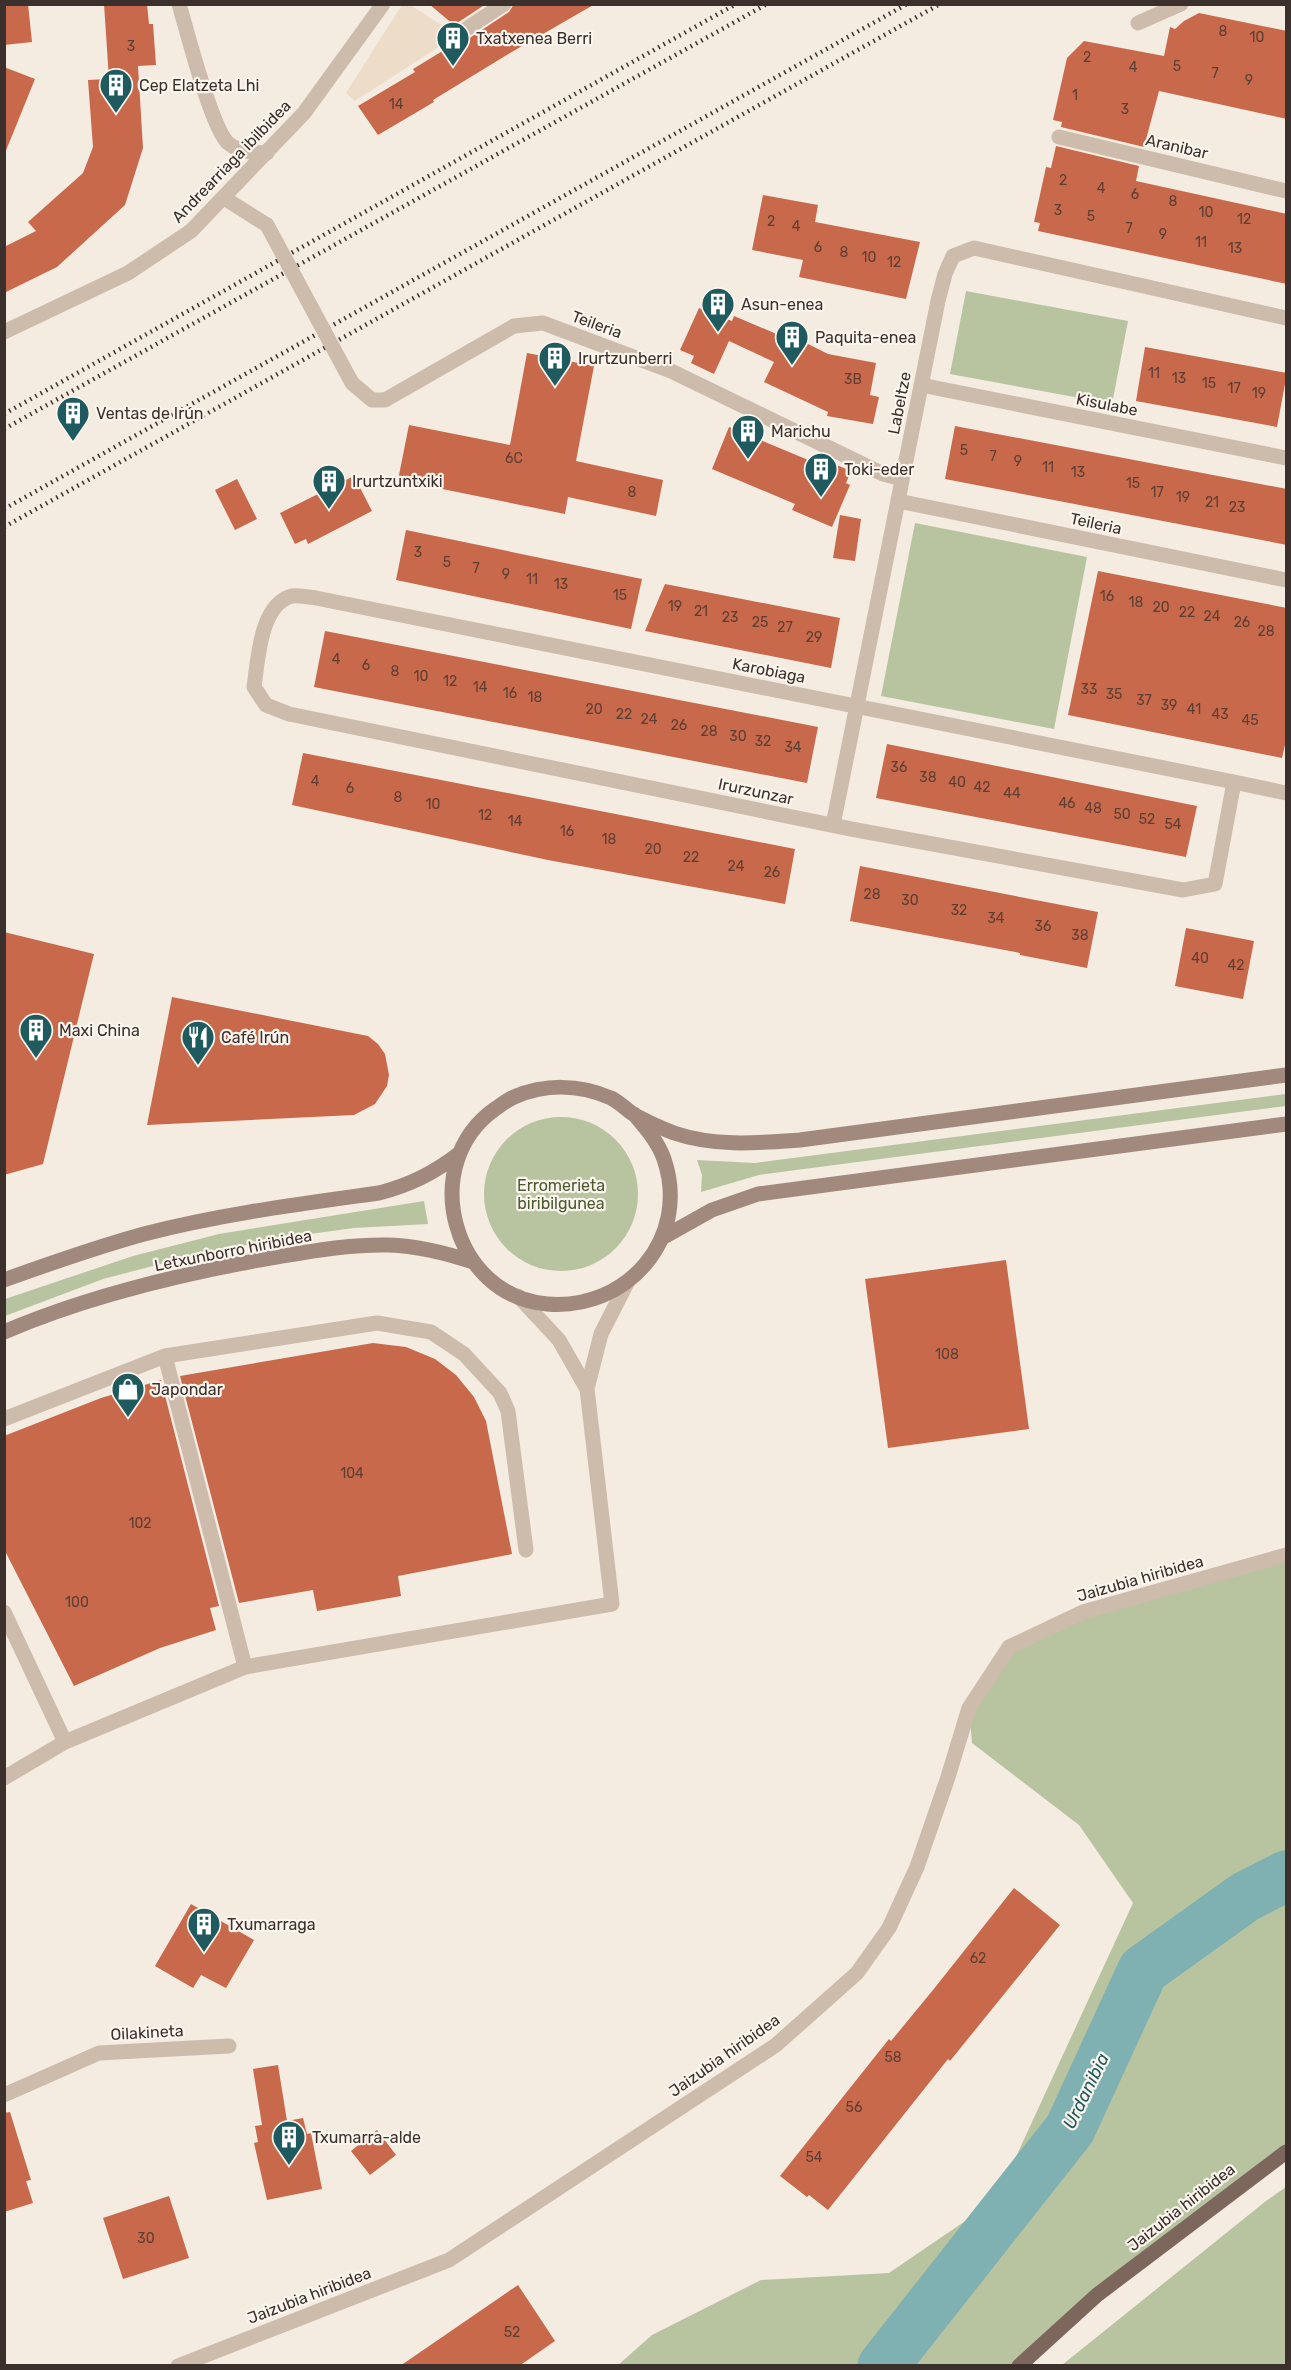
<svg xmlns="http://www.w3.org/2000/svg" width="1291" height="2370" font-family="Rubik,sans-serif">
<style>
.green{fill:#b8c4a0}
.plaza{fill:#ecdcc8}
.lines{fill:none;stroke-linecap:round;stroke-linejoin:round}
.river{stroke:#7fb0b2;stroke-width:51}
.building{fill:#c8694b}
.pedestrian{stroke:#cdbbac;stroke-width:15}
.minor{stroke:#cdbbac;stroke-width:15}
.tertiary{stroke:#cdbbac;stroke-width:15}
.secondary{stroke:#a18a7d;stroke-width:15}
.primary{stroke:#7d675c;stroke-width:15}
.rail{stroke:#3b302b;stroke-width:4.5;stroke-dasharray:1.5 4.5;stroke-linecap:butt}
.minor-bridge{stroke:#cdbbac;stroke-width:15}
.labels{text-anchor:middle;stroke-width:4.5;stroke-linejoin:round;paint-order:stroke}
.number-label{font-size:14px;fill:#5e3e33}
.poi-label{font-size:16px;fill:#3b302b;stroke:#fbf5ee;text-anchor:start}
.street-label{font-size:16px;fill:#3b302b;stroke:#fbf5ee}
.park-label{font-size:16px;fill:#4a5a2e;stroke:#fbf5ee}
.water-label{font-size:18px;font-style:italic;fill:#1f5a5e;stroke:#fbf5ee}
</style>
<rect width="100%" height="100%" fill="#f4ebe1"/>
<path class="green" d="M966 291 1128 321 1112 404 950 374Z
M915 523 1087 557 1054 729 881 696Z
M1286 1094V1106L759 1175 701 1192 702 1175 697 1160 755 1163Z
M484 1194a77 77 0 1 1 154 0a77 77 0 1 1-154 0Z
M424 1201 428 1224 354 1228 273 1239 176 1260 103 1279 5 1316V1299L133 1256 219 1234Z
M1286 1555V2160L1097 2295 1026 2365 617 2366 652 2335 761 2280 889 2273 996 2200 1133 1903 1079 1825 972 1743 969 1708 1009 1647 1083 1612Z
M1286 2187V2365H1062L1266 2201Z"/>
<path class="plaza" d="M402 5H410L457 35 355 101 346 93Z"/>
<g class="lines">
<path class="river" d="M883 2366 1070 2129 1143 1970 1245 1897 1286 1876"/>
</g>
<path class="building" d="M4 4H28L32 42 4 45Z
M104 4H147L149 24H153L156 65 138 66 143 148 125 205 57 267 4 293V247L36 231 28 222 83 173 93 147 88 80 109 79Z
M429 4H486L454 25Z
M514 4H595L510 53 433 100 434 102 378 135 358 106 415 72 413 69 454 44 462 43 509 12Z
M1199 13 1287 31V119L1159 91 1144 147 1061 127 1062 122 1053 120 1067 58 1084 41 1164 56 1170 27 1175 29 1184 21Z
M4 67 35 79 5 153H4Z
M1056 146 1139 166 1136 181 1287 214V284L1038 231 1040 223 1034 222 1046 167 1051 168Z
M763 195 818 205 815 222 920 242 906 299 799 277 803 260 752 250Z
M699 308 732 321 734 316 786 338 788 334 828 354 876 363 870 395 879 397 873 424 827 416 828 412 764 382 774 362 729 341 714 374 691 363 694 356 680 350Z
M1145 347 1287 373 1277 427 1136 401Z
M527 353 594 366 576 461 663 480 656 516 568 497 565 514 398 480 409 425 510 445Z
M955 426 1287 489V545L945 479Z
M729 427 813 462 815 456 851 471 846 483 850 485 832 527 792 510 795 504 712 469Z
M354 476 372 511 308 544 306 539 295 544 280 513Z
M237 479 257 519 235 530 215 490Z
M840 515 861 519 855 561 833 558Z
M406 530 642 579 631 629 396 580Z
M1098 571 1287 608V736L1282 758 1068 715Z
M665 584 840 618 831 668 645 631Z
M325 631 818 727 807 783 314 687Z
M887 744 1197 806 1186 857 876 798Z
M303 753 795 849 785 904 548 860 292 805Z
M860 866 1098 912 1087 968 1020 955V953L850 921Z
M1186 928 1254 941 1243 999 1175 986Z
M4 932 94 954 43 1164 4 1175Z
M172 997 368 1036 378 1044 385 1054 389 1075 387 1086 375 1104 354 1115 147 1125Z
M1006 1260 1029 1429 888 1448 865 1279Z
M373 1343 406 1347 435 1359 456 1375 474 1397 486 1421 512 1554 398 1576 401 1596 317 1611 313 1590 239 1603 180 1376Z
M161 1380 219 1606 210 1608 216 1630 160 1648 74 1686 4 1549V1436L101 1398Z
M1014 1888 1060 1925 950 2061 948 2059 828 2210 809 2195 807 2197 780 2176 889 2039 891 2041 933 1990Z
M191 1904 254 1940 226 1988 201 1975 193 1988 155 1966Z
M278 2065 287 2121 303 2118 307 2134 311 2133 322 2189 267 2200 254 2143 258 2142 255 2126 262 2125 253 2069Z
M10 2112 31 2180 26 2181 33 2203 4 2212V2113Z
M377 2130 396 2155 370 2175 351 2151Z
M169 2196 189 2258 123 2279 103 2218Z
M518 2285 555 2341 519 2366H400Z"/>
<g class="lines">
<path class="pedestrian" d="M457 35 504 4"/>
<path class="minor" d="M179 4C187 31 211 127 228 143 238 152 254 153 267 153
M1138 23 1181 4
M1059 137 1286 191
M224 198 267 225
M352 383 372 400H385L514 326 543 323 671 371 883 474 902 479
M921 385 1286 458
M898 501 1286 580
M1234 782 1215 884 1183 890 851 829 289 714 266 705 254 687C258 660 260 604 292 596 299 595 309 597 316 598L1234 782 1286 793
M833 825 938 301 945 274 953 256 974 248 1286 318
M518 1296 559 1340 587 1389
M165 1356 245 1667
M4 1419 165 1356 377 1323 431 1332 464 1354 500 1393 508 1411 526 1550
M4 1612 65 1742
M4 1778 65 1742 245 1667 612 1604 587 1389 601 1334 627 1283
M4 2095 99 2053 229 2046
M178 2366 449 2260 776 2045 857 1973 889 1928 917 1867 948 1777 969 1708 1009 1647 1083 1612 1286 1555"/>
<path class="tertiary" d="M4 332 128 273 191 231 304 113 383 4"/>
<path class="secondary" d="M634 1114C646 1128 658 1142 664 1159 691 1238 627 1311 547 1304 452 1296 417 1164 495 1109 501 1105 507 1100 514 1097 545 1084 579 1084 611 1098 619 1102 626 1109 633 1114 646 1121 661 1128 674 1133 715 1147 758 1143 800 1140L1286 1075
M662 1238 712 1210 758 1194 1286 1124
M4 1280C51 1263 97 1247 144 1234 221 1214 300 1204 379 1193 410 1185 434 1173 460 1153
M4 1332C90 1295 184 1273 276 1257 313 1251 351 1244 389 1245 418 1246 446 1253 473 1262"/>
<path class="primary" d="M1019 2366 1097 2295 1286 2152"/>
<path class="rail" d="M4 414 736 4
M4 429 767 4
M4 509 907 4
M4 527 940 4"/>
<path class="minor-bridge" d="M267 225 352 383"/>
</g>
<defs>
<symbol id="building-pin" viewBox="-11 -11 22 30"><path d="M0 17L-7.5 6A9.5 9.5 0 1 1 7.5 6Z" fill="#1f5a5e" stroke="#fbf5ee"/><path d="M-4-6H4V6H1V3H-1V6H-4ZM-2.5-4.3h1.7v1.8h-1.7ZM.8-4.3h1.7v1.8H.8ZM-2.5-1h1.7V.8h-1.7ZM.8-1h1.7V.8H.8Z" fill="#fff"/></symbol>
<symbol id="restaurant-pin" viewBox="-11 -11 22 30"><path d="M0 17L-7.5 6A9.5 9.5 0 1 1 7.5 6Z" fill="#1f5a5e" stroke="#fbf5ee"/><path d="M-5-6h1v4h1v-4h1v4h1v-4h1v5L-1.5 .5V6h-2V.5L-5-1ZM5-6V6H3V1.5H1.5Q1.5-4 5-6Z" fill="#fff"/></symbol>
<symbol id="shop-pin" viewBox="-11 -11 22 30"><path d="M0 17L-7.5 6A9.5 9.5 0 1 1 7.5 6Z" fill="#1f5a5e" stroke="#fbf5ee"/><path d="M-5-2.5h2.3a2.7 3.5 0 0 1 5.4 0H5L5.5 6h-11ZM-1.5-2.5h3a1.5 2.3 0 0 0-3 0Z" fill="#fff"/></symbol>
</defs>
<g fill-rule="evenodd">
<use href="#building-pin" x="434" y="19" width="38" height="52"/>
<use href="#building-pin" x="97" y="66" width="38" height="52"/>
<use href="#building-pin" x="699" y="285" width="38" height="52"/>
<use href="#building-pin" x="773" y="318" width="38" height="52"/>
<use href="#building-pin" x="536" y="339" width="38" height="52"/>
<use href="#building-pin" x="54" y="394" width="38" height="52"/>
<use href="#building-pin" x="729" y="412" width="38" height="52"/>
<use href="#building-pin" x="802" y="450" width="38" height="52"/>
<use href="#building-pin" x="310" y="462" width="38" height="52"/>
<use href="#building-pin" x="17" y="1011" width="38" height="52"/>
<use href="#restaurant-pin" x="179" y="1018" width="38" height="52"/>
<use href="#shop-pin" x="109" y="1370" width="38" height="52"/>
<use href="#building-pin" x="185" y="1905" width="38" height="52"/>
<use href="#building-pin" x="270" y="2118" width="38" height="52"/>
</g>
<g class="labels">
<g class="number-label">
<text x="1223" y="36">8</text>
<text x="1257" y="42">10</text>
<text x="131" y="51">3</text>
<text x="1087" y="62">2</text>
<text x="1177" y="71">5</text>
<text x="1133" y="72">4</text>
<text x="1215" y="78">7</text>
<text x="1249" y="85">9</text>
<text x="1075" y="100">1</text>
<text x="396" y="109">14</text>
<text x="1125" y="114">3</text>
<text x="1063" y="185">2</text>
<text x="1101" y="193">4</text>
<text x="1135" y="199">6</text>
<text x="1173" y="206">8</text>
<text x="1058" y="215">3</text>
<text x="1206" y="217">10</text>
<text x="1091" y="221">5</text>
<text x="1244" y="224">12</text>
<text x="771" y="226">2</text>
<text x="796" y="231">4</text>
<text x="1129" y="233">7</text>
<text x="1163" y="239">9</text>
<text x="1201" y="247">11</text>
<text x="818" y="252">6</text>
<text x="1235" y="253">13</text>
<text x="844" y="257">8</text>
<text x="869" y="262">10</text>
<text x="894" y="267">12</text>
<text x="1154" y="378">11</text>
<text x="1179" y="383">13</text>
<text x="853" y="384">3B</text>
<text x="1209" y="388">15</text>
<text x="1234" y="393">17</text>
<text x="1259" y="398">19</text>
<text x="964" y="455">5</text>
<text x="993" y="461">7</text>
<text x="514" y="463">6C</text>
<text x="1018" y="466">9</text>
<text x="1048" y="472">11</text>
<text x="1078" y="477">13</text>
<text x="1133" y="488">15</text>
<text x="632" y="497">8</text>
<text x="1157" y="497">17</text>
<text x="1183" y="502">19</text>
<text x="1212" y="507">21</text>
<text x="1237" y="512">23</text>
<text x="418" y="557">3</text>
<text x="447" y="567">5</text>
<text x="476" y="573">7</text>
<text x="506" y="579">9</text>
<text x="532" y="584">11</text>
<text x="561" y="589">13</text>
<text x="620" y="600">15</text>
<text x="1107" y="601">16</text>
<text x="1136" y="607">18</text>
<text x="675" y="611">19</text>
<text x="1161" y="612">20</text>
<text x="701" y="616">21</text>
<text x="1187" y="617">22</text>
<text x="1212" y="621">24</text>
<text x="730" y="622">23</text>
<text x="760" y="627">25</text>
<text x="1242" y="627">26</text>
<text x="785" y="632">27</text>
<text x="1266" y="636">28</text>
<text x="814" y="642">29</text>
<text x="336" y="664">4</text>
<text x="366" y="670">6</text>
<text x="395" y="676">8</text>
<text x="421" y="681">10</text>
<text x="450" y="686">12</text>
<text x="480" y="692">14</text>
<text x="1089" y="694">33</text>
<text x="510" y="698">16</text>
<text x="1114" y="699">35</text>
<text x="535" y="702">18</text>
<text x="1144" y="705">37</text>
<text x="1169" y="710">39</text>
<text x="594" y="714">20</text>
<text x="1194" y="714">41</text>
<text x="624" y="719">22</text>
<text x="1220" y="719">43</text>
<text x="649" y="724">24</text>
<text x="1250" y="725">45</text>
<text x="679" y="730">26</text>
<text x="709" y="736">28</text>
<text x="738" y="741">30</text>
<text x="763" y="746">32</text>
<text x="793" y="752">34</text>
<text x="899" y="772">36</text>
<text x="928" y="782">38</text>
<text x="315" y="786">4</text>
<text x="957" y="787">40</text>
<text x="982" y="792">42</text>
<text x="350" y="793">6</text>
<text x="1012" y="798">44</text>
<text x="398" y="802">8</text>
<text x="1067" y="808">46</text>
<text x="433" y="809">10</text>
<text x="1093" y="813">48</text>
<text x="1122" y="819">50</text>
<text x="485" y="820">12</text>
<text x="1147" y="824">52</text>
<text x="515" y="826">14</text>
<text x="1173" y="829">54</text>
<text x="567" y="836">16</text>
<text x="609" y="844">18</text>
<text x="653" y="854">20</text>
<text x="691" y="862">22</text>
<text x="736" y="871">24</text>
<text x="772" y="877">26</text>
<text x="872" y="899">28</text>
<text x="910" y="905">30</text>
<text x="959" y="915">32</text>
<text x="996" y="923">34</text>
<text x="1043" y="931">36</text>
<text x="1080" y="940">38</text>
<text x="1200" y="963">40</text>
<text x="1236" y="970">42</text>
<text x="947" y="1359">108</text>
<text x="352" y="1478">104</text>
<text x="140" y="1528">102</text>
<text x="77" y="1607">100</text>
<text x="978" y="1963">62</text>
<text x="893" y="2062">58</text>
<text x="854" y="2112">56</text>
<text x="814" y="2162">54</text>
<text x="146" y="2243">30</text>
<text x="512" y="2337">52</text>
</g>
<g class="poi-label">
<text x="476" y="44">Txatxenea Berri</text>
<text x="139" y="91">Cep Elatzeta Lhi</text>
<text x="741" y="310">Asun-enea</text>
<text x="815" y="343">Paquita-enea</text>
<text x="578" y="364">Irurtzunberri</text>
<text x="96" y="419">Ventas de Irún</text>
<text x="771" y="437">Marichu</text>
<text x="844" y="475">Toki-eder</text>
<text x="352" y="487">Irurtzuntxiki</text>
<text x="59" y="1036">Maxi China</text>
<text x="221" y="1043">Café Irún</text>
<text x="151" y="1395">Japondar</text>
<text x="227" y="1930">Txumarraga</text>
<text x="312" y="2143">Txumarra-alde</text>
</g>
<g class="street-label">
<text transform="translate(1177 146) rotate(13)" y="6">Aranibar</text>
<text transform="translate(231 161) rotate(-46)" y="6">Andrearriaga ibilbidea</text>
<text transform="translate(597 324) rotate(20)" y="6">Teileria</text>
<text transform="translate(899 403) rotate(-79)" y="6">Labeltze</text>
<text transform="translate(1107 404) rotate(11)" y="6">Kisulabe</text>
<text transform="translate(1096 523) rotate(12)" y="6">Teileria</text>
<text transform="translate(769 670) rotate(11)" y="6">Karobiaga</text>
<text transform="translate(756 791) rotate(12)" y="6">Irurzunzar</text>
<text transform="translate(233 1250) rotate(-11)" y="6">Letxunborro hiribidea</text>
<text transform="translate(1140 1578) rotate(-16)" y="6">Jaizubia hiribidea</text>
<text transform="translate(147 2032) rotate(-3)" y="6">Oilakineta</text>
<text transform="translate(724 2055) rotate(-35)" y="6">Jaizubia hiribidea</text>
<text transform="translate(1181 2207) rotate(-38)" y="6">Jaizubia hiribidea</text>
<text transform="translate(309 2295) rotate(-21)" y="6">Jaizubia hiribidea</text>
</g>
<g class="park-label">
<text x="561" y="1191">Erromerieta<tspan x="561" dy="18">biribilgunea</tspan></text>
</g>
<g class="water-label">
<text transform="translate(1086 2091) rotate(-64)" y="6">Urdanibia</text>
</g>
</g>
<rect width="1291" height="2370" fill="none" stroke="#3b302b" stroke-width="12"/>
</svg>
